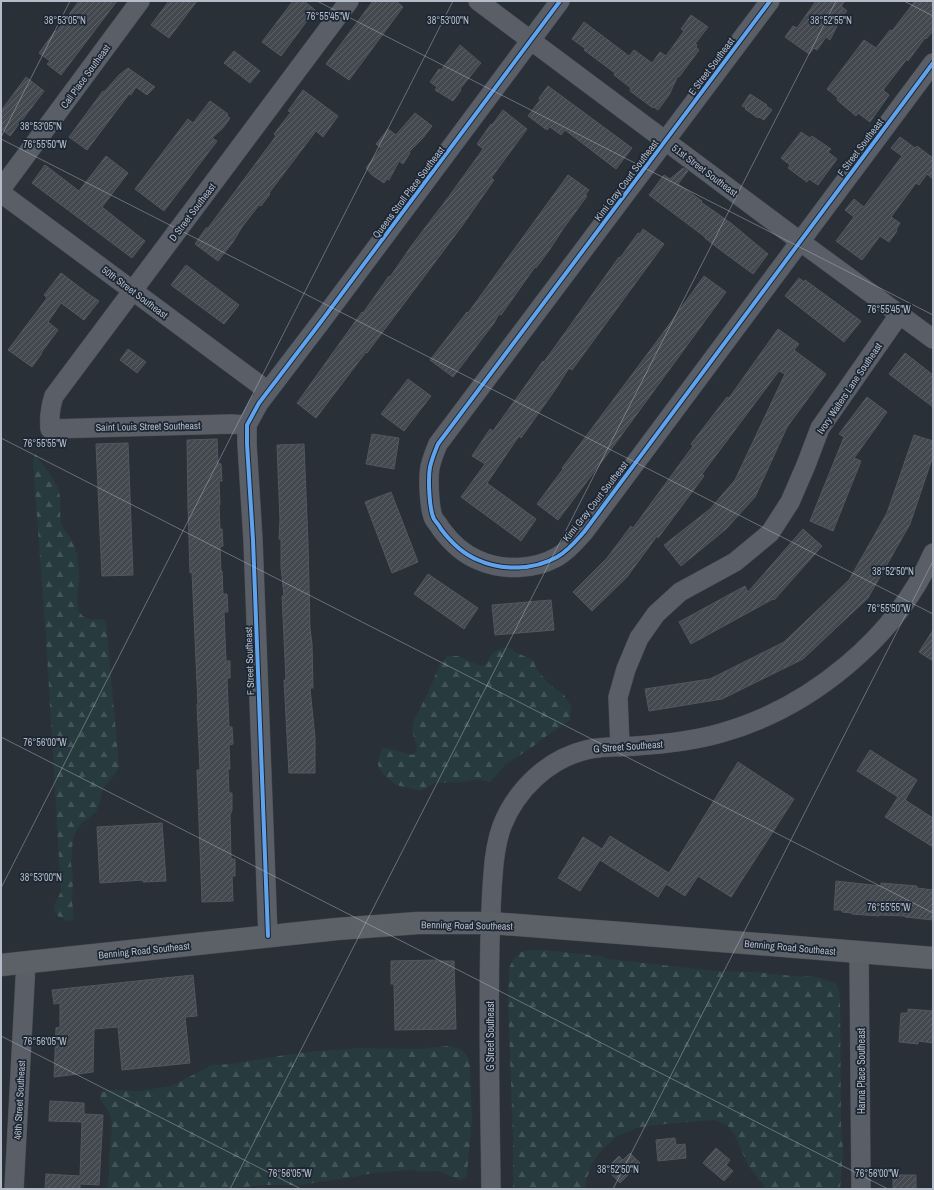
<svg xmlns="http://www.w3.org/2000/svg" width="934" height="1190" font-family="'Archivo Narrow',sans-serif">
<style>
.forest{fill:url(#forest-firs)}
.building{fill:url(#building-hatch);stroke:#52575f}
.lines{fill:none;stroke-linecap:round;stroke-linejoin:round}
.minor-casing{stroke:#484c53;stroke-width:20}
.major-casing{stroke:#484c55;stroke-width:23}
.minor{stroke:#5a5e66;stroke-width:19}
.major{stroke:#5c6168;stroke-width:22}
.cycleway-casing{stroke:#1d2633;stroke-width:6}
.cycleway{stroke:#60a3ed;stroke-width:4}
.ticks{fill:none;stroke:#b4bcc9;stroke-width:1;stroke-opacity:0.45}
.labels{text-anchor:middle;stroke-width:3.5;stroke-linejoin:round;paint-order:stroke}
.street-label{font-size:10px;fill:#b4bcc9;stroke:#1d2633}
.ticks-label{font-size:10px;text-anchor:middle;fill:#b4bcc9;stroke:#1d2633;stroke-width:3.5;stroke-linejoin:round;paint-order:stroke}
</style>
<defs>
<pattern id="forest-firs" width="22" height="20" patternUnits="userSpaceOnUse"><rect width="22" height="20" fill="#273a3e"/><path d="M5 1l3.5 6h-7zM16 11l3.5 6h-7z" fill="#445559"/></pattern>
<pattern id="building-hatch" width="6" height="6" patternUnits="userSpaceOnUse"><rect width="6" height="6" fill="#444950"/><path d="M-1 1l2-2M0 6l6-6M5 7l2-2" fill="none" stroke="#5d6168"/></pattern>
</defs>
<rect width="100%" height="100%" fill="#2a3038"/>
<path class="forest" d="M35 453C42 465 53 475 58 489 62 499 59 511 61 522 63 530 70 536 73 544 76 549 78 558 78 564 79 568 79 573 79 577 79 587 74 604 80 613 85 620 95 620 102 619L106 621 119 767 116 773 103 788 99 805 95 813 82 823 78 828 73 838 71 863 73 878 72 901 74 918 71 921C68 921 66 920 62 918 48 913 56 901 61 892L46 638 33 462Z
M503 648H509L515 652 533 660 537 670 548 683 564 695 571 706 570 720 542 739 535 745 505 765 490 782 479 779 462 782 435 783 421 791 396 785 383 774 378 765 380 753 383 747 412 755 417 752 416 743 412 730 413 722 429 691 439 666 447 656H458L481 666 485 665 493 652Z
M531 950H544L600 956 608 959 716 971 755 972 794 976 817 977 835 983 839 989 840 1000 841 1125 843 1152 840 1189H766L748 1165 734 1134 728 1126 714 1120 654 1125 637 1128 617 1136 599 1153 592 1164 586 1180 585 1189H513V1137L508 998 509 975 510 966 514 958 521 952Z
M448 1046C462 1048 469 1052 470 1066L472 1121 467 1174 466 1177 460 1180 438 1171 422 1172 410 1170 373 1173 353 1177 300 1185H262L226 1189H107C110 1174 109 1160 110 1146 111 1136 113 1127 111 1118 109 1111 104 1105 100 1099L101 1092 109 1090 138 1091 171 1086 207 1068 209 1065 231 1064 285 1055 317 1051 359 1048 419 1049Z"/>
<path class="building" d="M79 1H117L61 75 47 64 50 61 39 53 55 31 56 32Z
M169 1H197L169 38 151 25Z
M293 1H304L315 10 281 56 262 42Z
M373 1H396L403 7 349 80 326 64Z
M816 1H845L841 6 847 11 841 18 830 40 826 37 817 50 814 48 809 54 785 37 793 26 797 28Z
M915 1H933V31L926 39 925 38 908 61 907 59 883 90 889 95 870 122 858 113 856 116 837 100 838 98 827 89 864 40 876 48 890 30 892 31Z
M691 15 708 27 695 44 697 45 696 47 699 50 679 77 678 76 669 95 658 110 654 107 653 108 630 91 631 88 614 75 615 73 584 50 586 49 572 39 584 22 629 56 634 50 652 63 660 52 666 56 684 31 681 29Z
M460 45 481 63 460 89 461 90 453 101 435 90 437 87 430 82 439 69 441 70Z
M234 51 260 71 250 83 224 63Z
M128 68 155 87 147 95 136 87 131 95 129 94 87 150 69 137 103 91 104 92 119 75Z
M26 77 44 91 10 136 1 129V111Z
M548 86 632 148 616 169 565 130 561 135 550 127 547 130 528 116 540 100 539 98Z
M303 90 338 116 323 137 316 131 269 193 270 194 261 206 259 205 242 227 233 242 218 261 195 244 206 228H208L276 136 274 134 291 112 288 111Z
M750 94 767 105 766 106 772 110 764 120 759 117 758 118 745 109 747 108 742 106Z
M210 101 228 114 227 116 230 118 223 128 212 138 217 141 164 211 135 189 188 119 193 123Z
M503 110 527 129 491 178 494 180 462 226 367 353 366 352 316 418 297 403 362 312 363 313 389 276 390 277 412 245 450 195 483 149 477 144 491 124 492 125Z
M415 113 432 126 423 138 409 152 410 153 403 164 399 161 389 180 387 179 384 183 372 175 366 168 381 148 376 144 388 129 396 135Z
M801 132 810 138 812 136 831 149 828 152 837 159 818 185 809 179 807 182 788 168 790 165 781 158Z
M900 137 915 148 917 146 933 158V179L927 174 919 185 916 183 891 217 900 223 896 230 897 231 889 242 880 236 862 260 836 241 854 217 845 210 854 199 864 207 902 156 891 148Z
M106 156 128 173 102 207 145 241 132 258 32 183 45 165 79 191Z
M683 168 688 171 678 184 702 201 701 202 732 224 768 254 753 274 719 249 705 238V237L649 195 664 175 670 179Z
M568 175 589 190 585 195 587 196 563 229 550 249 536 268 535 267 501 315 499 314 494 323 453 377 430 360 467 312 468 313Z
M643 229 664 244 572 370 569 368 555 390 521 438 519 436 487 483 536 519 521 541 461 497 485 464 472 456 490 429 493 431 543 361 544 362 619 257 620 258 638 233 640 234Z
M186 265 239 305 224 324 171 285Z
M61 273 90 295 99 301 84 320 61 303 48 322 58 330 41 353H42L32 367 8 350 47 298 44 295Z
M704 276 726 292 615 444 558 520 537 504 563 469 562 468 581 443 660 337Z
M799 278 804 282 805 280 861 321 844 342 785 296Z
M778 329 799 344 794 350 826 374 787 427 755 497 726 529 681 566 664 545 710 509 735 480 785 374 779 371 702 474 704 476 658 538 657 536 627 577 592 611 573 592 607 558 631 526 633 528 693 446 691 444 727 397 729 398Z
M128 349 146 362 137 373 120 360Z
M905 353 933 375V407L889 374Z
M408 379 431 396 404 431 381 414Z
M867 397 887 412 854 458 861 461 833 531 810 521 844 437 839 434Z
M372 434 399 438 394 469 366 464Z
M914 435 933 441V456L910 524 868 598 803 659 722 699 649 711 645 689 710 679 784 642 849 580 887 513Z
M217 439 218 463 221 464 222 481H219L220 505H219L220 529H222L223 546 220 547 221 571H222L223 594H227L228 612H224L226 661H230V678H227L228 703 229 727H232L233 744 229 745 230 769H228L229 793H232V810L230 815 231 859H235V876H232L233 901 202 902 197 770H200L197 704H198L192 572 190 573 188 507 187 440Z
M128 443 133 575 102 576 96 444Z
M304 444 308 544 310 629 312 644 313 688H310L315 738V773H289L284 680H286L282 596H284L281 567V539H279L280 520 277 445Z
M391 492 418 562 392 573 365 502Z
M803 529 822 546 774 600 773 599 691 644 679 622 745 586 748 592Z
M428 574 478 608 464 629 414 594Z
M551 600 554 630 495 635 492 605Z
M933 630V661L919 652Z
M870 750 917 780 905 800 933 818V847L885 817 898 797 857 771Z
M738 762 794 799 731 897 698 876 685 896 666 884 658 897 600 860 580 891 558 878 583 837 602 849 610 836 669 873Z
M162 823 166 881 143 882V880L100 883 97 827Z
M836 881 881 886V883L917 886V888L933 890V920L905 917V916L879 915V916L852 914V913L842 912V910H834Z
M437 960V961H454L456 1029 395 1030 394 984H391V961Z
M193 975 197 1016 185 1017 190 1063 122 1070 118 1027 94 1029 93 1072 54 1077 56 1028 60 1027V1003L54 1004 52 990Z
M908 1009 933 1011V1043L918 1041V1044L899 1042 901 1013H908Z
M50 1101 84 1103V1114L103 1115 99 1185 80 1184V1189H45L46 1174 80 1176 82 1122 49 1121Z
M675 1138 676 1145 685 1144 686 1158 658 1161 656 1140Z
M716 1148 730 1160 726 1165 733 1171 724 1181 703 1163Z
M630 1153 640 1163 620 1183 606 1169 619 1156 623 1160Z
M893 1175H916V1189H893Z"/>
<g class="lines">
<defs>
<path id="minor" d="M478 1 813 251 933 339
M770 1 438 444C435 451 432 459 430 467 428 478 429 509 434 519 436 522 439 525 441 529 450 541 463 554 478 560 502 571 534 570 557 557 568 551 576 541 584 532L933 63
M1 189 140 1
M1 193 268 391
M247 425 231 424 50 429C49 417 50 408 54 396L349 1
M620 747 618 697 626 669 639 638 656 614 680 592 735 562 770 533 790 502 806 465 820 428 899 315
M268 936 253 540 247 444V425L259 403 320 323 560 1
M859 953 861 1189
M14 1189 26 962
M491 1189C490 1106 488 1022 490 939 491 918 491 897 493 875 494 859 496 842 502 826 516 790 548 759 586 750 602 746 619 747 636 746 665 744 693 741 721 733 810 708 896 638 933 553"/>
<path id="major" d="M1 965 337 929 418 923H491L621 933 933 958"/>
</defs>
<use href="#minor" class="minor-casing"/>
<use href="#major" class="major-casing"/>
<use href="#minor" class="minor"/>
<use href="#major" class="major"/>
<defs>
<path id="cycleway" d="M770 1 438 444C435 451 432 459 430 467 428 478 429 509 434 519 436 522 439 525 441 529 450 541 463 554 478 560 502 571 534 570 557 557 568 551 576 541 584 532L933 63
M268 936 253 540 247 444V425L259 403 320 323 560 1"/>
</defs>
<use href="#cycleway" class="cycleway-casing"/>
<use href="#cycleway" class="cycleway"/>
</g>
<path class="ticks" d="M317 1 933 315M904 1 933 16M1 137 70 1M1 139 933 614M1 438 933 913M1 737 888 1189M1 888 453 1M1 1036 301 1189M230 1189 836 1M613 1189 933 561"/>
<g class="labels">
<g class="street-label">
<text transform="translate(711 66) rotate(-53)" y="4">E Street Southeast</text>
<text transform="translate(85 76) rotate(-54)" y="4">Call Place Southeast</text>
<text transform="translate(860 147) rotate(-53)" y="4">F Street Southeast</text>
<text transform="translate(705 170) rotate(37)" y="4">51st Street Southeast</text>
<text transform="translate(626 180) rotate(-53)" y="4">Kimi Gray Court Southeast</text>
<text transform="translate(408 192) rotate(-53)" y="4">Queens Stroll Place Southeast</text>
<text transform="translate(192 212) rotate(-53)" y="4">D Street Southeast</text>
<text transform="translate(135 292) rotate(37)" y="4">50th Street Southeast</text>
<text transform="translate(849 388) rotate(-56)" y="4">Ivory Walters Lane Southeast</text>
<text transform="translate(148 426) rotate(-1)" y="4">Saint Louis Street Southeast</text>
<text transform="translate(595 501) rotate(-52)" y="4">Kimi Gray Court Southeast</text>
<text transform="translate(249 661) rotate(-92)" y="4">F Street Southeast</text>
<text transform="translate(628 746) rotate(-4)" y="4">G Street Southeast</text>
<text transform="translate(467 925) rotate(1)" y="4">Benning Road Southeast</text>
<text transform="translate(790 947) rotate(5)" y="4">Benning Road Southeast</text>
<text transform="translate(144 950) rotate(-6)" y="4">Benning Road Southeast</text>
<text transform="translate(490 1036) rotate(-90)" y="4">G Street Southeast</text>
<text transform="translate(861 1071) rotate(-90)" y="4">Hanna Place Southeast</text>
<text transform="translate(19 1100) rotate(-87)" y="4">46th Street Southeast</text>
</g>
</g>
<g class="ticks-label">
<text x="328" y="20">76°55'45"W</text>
<text x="65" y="24">38°53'05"N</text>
<text x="448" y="24">38°53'00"N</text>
<text x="831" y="24">38°52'55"N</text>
<text x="41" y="130">38°53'05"N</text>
<text x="45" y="148">76°55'50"W</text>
<text x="889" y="313">76°55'45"W</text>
<text x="45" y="447">76°55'55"W</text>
<text x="893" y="575">38°52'50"N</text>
<text x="889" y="612">76°55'50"W</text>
<text x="45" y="746">76°56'00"W</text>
<text x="41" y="881">38°53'00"N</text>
<text x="889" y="911">76°55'55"W</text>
<text x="45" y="1045">76°56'05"W</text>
<text x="618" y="1173">38°52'50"N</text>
<text x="290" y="1177">76°56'05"W</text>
<text x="877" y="1177">76°56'00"W</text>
</g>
<rect width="934" height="1190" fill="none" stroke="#b4bcc9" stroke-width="4"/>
</svg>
